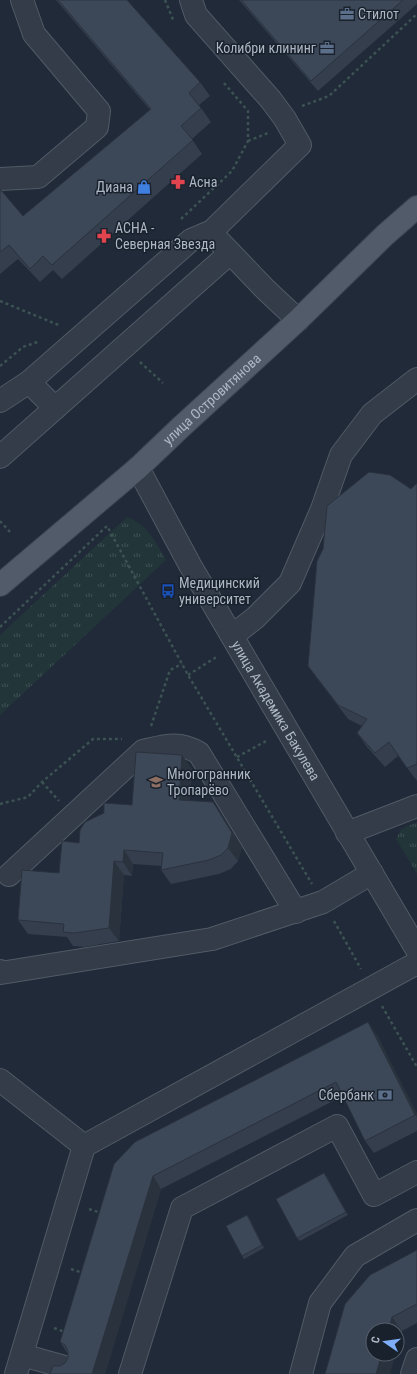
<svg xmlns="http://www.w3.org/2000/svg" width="417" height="1374" font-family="'Roboto Condensed',sans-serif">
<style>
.grass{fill:url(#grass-tufts)}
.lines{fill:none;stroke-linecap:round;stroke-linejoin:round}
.minor-casing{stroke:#515a66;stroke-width:24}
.major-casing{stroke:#3d4552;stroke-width:24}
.path{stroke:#3c5253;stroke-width:2.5;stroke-dasharray:3 3;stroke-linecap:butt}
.minor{stroke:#333c48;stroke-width:22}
.major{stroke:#515b69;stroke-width:22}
.wall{fill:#343e4c}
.shaded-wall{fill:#2a323e}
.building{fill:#3c4858;stroke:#2a323e}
.labels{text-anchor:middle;stroke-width:3;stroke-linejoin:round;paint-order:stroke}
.poi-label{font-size:14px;fill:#aeb7c5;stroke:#19212d;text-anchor:start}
.street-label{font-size:14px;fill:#aeb7c5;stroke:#19212d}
</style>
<defs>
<pattern id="grass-tufts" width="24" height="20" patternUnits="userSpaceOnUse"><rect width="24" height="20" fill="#223639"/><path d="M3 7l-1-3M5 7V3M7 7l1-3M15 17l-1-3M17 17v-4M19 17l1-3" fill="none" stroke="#405154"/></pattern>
</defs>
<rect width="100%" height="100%" fill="#202a38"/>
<path class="grass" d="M127 517C149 526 155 541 166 560L0 715V635Z
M417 822V874L396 839 401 829Z"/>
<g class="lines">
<defs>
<g id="minor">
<path d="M0 179 38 177 97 127 99 111 34 34 22 0"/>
<path d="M220 242 266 290 298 320"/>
<path d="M29 382 55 408"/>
<path d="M0 401 29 382 191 240 212 231 300 145 285 119 271 100 196 15 191 0"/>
<path d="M0 457 230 253"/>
<path id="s1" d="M138 468 190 565 417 950"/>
<path d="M232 636 255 618 290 583 322 509 341 455 372 414 417 379"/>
<path d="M347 833 417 806"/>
<path d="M9 875 143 751C165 746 178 741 199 753L296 912"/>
<path d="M0 971 1 973 212 939 323 902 372 873"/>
<path d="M0 1080 84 1146"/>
<path d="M22 1355 65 1367"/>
<path d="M16 1374 84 1146 417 963"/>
<path d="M130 1374 182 1208 337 1126 374 1195 417 1172"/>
<path d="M301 1374 320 1303 355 1256 417 1220"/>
<path d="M412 1374 417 1359"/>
</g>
<g id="major">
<path id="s2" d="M0 585 138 468 181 427 298 320 385 235 417 207"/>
</g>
</defs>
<use href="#minor" class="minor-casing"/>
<use href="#major" class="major-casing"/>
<path class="path" d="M165 0 174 22
M302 106 329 96 417 14
M248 141 268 133
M181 219 232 171 248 141V111L224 83
M0 301 61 326
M140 362 163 383
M0 366 23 347 40 341
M0 521 10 532
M0 627 107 526 188 675 312 884
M188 675 218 656
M151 726 170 670 182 664
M237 757 268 740
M42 782 59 801
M0 804 28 797 42 782 93 739H122
M334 921 361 969
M382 1006 417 1067
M89 1209 101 1213
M71 1269 83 1273
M54 1328 65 1332"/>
<use href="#minor" class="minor"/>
<use href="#major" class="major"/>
</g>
<path class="wall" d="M56 0H127L200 82 210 96 199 105 211 122 192 139 202 154 62 279 53 270 40 282 18 259 0 274V189L23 216 150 110Z
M239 0H417V4L318 91Z
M417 483V781L398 756 385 767 367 747 357 733 362 726 348 719 318 680 308 666 411 489Z
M192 769 190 800 223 816 242 847 238 861 231 869 219 874 171 884 161 870 162 866 133 864 132 876 124 875 119 941 84 947 73 946 67 937 28 934 18 920 59 873 79 843 132 805Z
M377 1035 417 1114V1131L374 1153 365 1141 343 1096 161 1189 105 1374 60 1366 65 1363 68 1358V1354L60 1342 114 1164Z
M324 1173 348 1215 300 1241 297 1238Z
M247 1215 250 1219 264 1248 244 1259 242 1256Z
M417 1250V1323L402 1331 397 1349V1330L345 1304Z"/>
<path class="shaded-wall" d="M182 755 192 769 189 813 179 800Z
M213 802 223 816 242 847 238 861 228 848Z
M124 850 133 864 132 876 123 862Z
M114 861 124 875 119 941 109 928Z
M368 1022 377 1035 417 1114V1118Z
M324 1173 327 1176 348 1215 346 1212Z
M153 1176 161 1189 105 1374H92Z
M247 1215 250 1219 264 1248 262 1245Z
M392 1317 402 1331 397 1349V1330H389Z
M382 1354H396L390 1374H376Z"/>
<path class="building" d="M58 0H127L200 82 189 93 201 108 181 126 193 140 52 265 43 256 30 269 9 245 0 252V189L23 216 151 109Z
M241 0H403L311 81Z
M369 472 390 475 411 489 417 483V764L407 768 389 742 375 753 357 733 367 719 338 705 308 666 317 561 323 549 327 506Z
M136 752 182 755 179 800 213 802 232 833 228 848 221 855 209 860 161 870 163 853 124 850 123 862 114 861 109 928 74 933 63 932 64 924 18 920 22 870 59 873 62 841 79 843 80 830 85 822 104 813V803L132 805Z
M368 1022 415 1115 365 1141 336 1082 153 1176 92 1374H50L53 1366H60L65 1363 68 1358V1351L65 1345 60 1342 114 1164 135 1142Z
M324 1173 346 1212 297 1238 276 1199Z
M247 1215 262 1245 242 1256 226 1226Z
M417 1250V1304L392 1317 389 1330H373V1354H382L376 1374H325L345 1304 370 1275Z"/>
<defs>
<symbol id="office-bare" viewBox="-9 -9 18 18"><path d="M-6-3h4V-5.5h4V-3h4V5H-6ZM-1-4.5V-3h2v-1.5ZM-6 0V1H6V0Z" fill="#5c6f8a" stroke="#19212d" stroke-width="2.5" paint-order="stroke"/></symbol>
<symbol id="pharmacy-bare" viewBox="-9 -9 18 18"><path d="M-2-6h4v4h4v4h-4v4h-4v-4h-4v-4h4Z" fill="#e0444e" stroke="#19212d" stroke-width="2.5" paint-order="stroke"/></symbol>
<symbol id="shop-bare" viewBox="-9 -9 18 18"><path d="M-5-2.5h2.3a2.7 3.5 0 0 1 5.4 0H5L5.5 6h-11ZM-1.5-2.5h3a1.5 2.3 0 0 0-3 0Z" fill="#3f7fe0" stroke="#19212d" stroke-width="2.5" paint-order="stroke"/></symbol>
<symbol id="bus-bare" viewBox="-9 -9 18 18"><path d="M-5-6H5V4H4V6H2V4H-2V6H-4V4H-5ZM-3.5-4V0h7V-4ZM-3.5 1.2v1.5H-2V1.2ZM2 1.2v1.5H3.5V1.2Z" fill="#1a4fb4" stroke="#19212d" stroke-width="2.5" paint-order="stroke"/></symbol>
<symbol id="school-bare" viewBox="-9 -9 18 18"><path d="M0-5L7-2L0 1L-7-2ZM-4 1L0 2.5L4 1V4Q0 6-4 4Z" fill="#8d6e63" stroke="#19212d" stroke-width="2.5" paint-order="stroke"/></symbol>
<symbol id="bank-bare" viewBox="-9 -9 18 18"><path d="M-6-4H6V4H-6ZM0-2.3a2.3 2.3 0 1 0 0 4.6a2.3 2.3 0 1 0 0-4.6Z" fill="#5c6f8a" stroke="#19212d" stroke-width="2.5" paint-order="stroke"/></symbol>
</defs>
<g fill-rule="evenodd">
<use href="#office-bare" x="337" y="4" width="20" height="20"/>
<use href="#office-bare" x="317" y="38" width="20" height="20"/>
<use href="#pharmacy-bare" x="168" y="172" width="20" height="20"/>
<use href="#shop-bare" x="134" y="177" width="20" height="20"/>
<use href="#pharmacy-bare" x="94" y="226" width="20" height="20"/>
<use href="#bus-bare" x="158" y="581" width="20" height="20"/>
<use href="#school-bare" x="146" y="772" width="20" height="20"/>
<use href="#bank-bare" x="375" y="1085" width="20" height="20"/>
</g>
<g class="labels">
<g class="poi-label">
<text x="358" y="19">Стилот</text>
<text x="316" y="53" text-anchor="end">Колибри клининг</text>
<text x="189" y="187">Асна</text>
<text x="133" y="192" text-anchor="end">Диана</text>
<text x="115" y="233">АСНА -<tspan x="115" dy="16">Северная Звезда</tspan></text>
<text x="179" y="588">Медицинский<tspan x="179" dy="16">университет</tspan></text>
<text x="167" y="779">Многогранник<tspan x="167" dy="16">Тропарёво</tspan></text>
<text x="374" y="1100" text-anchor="end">Сбербанк</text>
</g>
<g class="street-label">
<text dy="5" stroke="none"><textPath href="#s2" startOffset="282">улица Островитянова</textPath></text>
<text dy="5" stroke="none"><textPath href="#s1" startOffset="279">улица Академика Бакулева</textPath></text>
</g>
</g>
<g transform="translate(385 1342) rotate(283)"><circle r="19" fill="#19212d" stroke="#555d6a"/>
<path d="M0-3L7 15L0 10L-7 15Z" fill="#7eaef9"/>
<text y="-6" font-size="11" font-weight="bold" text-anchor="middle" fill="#aeb7c5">С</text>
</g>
</svg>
